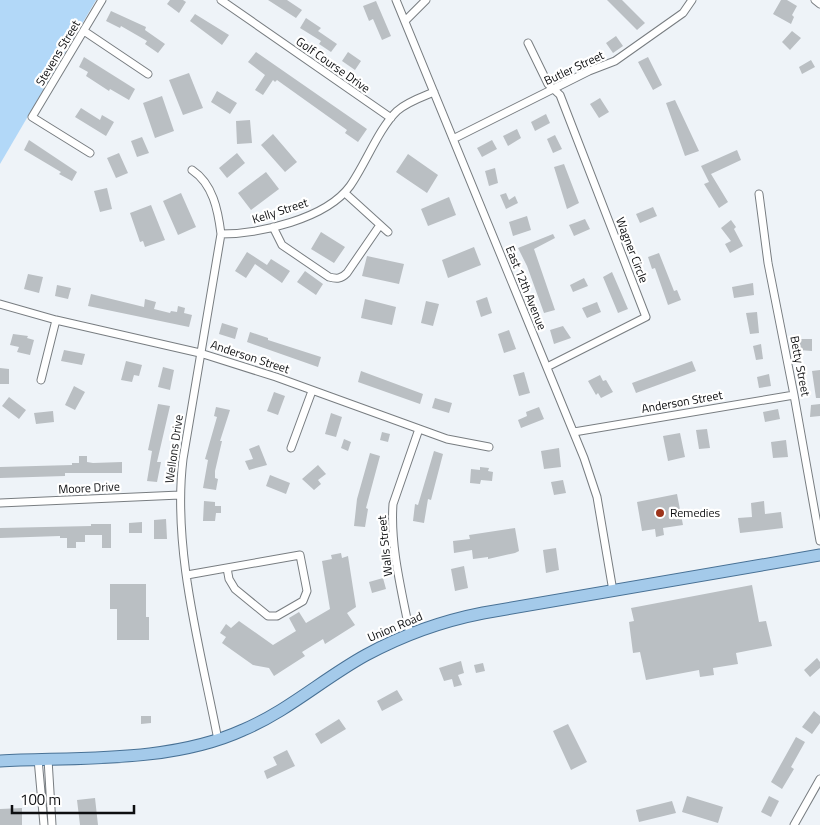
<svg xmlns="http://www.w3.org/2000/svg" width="820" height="825" font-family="'Titillium Web',sans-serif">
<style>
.green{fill:#b2d8f8}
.building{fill:#babfc3}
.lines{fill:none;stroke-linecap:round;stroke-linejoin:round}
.minor-casing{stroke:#787d81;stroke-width:9}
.primary-casing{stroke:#487195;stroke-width:13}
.minor{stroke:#fff;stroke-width:7}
.primary{stroke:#a4caea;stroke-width:11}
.poi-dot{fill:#9d341b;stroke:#fff;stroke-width:2}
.labels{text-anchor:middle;stroke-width:4.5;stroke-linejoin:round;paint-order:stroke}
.street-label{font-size:12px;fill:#0d0e10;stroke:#fff}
.poi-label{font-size:12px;fill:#0d0e10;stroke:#fff;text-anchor:start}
</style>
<rect width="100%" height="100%" fill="#eef3f8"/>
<path class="green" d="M0 0H96L0 164Z"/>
<path class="building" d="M170 0H183L186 2 179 13 167 4Z
M268 0H287L302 10 296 18Z
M607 0H622L645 23 637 30Z
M781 0H787L797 6 792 15 794 17 791 24 773 14Z
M376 1 391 36 382 40 373 19 369 21 363 6Z
M111 11 146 27 145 30 165 44 158 53 145 44 147 41 121 26 120 28 106 21Z
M195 14 229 35 222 45 190 21Z
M306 18 321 28 318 31 337 44 331 52 319 44 321 41 300 28Z
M792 31 801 38 790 50 782 42Z
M616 36 623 46 613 53 606 43Z
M256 52 367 129 358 142 345 133 347 130 277 80 275 82 273 80 263 95 255 90 265 75 248 62Z
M348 52 361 61 355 70 342 61Z
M84 57 135 89 129 100 110 89 109 91 86 76 88 72 79 67Z
M648 57 662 85 653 90 638 62Z
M811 60 815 67 802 74 799 67Z
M189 73 203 108 183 115 169 80Z
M217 91 237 103 230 114 211 102Z
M162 96 174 131 155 138 143 103Z
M600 98 609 112 599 118 590 104Z
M675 100 699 151 685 156 666 103Z
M81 108 100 120 102 115 114 122 106 136 75 117Z
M546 114 550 123 535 131 531 122Z
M250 120 252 143 237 144 236 121Z
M517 129 521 138 508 146 503 136Z
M273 134 297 162 285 172 261 145Z
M555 135 562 149 553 153 547 139Z
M142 137 149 153 137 157 131 141Z
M29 140 77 172 72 181 59 174 61 172 24 150Z
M492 140 497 149 482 157 477 148Z
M737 150 741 160 711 174 728 202 719 208 704 184 709 182 701 166Z
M119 153 128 173 116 178 107 158Z
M237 153 245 163 227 178 219 168Z
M408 154 438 175 427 193 396 172Z
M564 164 579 203 567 209 554 167Z
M495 168 498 183 489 186 485 171Z
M266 172 279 189 251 210 238 193Z
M107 188 112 209 100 212 94 191Z
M181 193 196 227 178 235 163 201Z
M506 193 509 200 515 196 518 203 506 209 500 195Z
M449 197 456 215 428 226 421 209Z
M151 205 165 240 145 247 143 241 140 242 130 213Z
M653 207 657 216 640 223 636 214Z
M527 216 531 230 513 236 509 222Z
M585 219 590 229 574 236 569 225Z
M731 220 736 227 734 229 743 246 730 253 725 244 731 241 721 228Z
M321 232 345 247 334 263 311 249Z
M553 234 555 238 534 249 555 310 544 313 527 266 518 248Z
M474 247 481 265 448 278 442 260Z
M247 252 267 265 271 259 290 271 282 283 255 264 246 278 235 271Z
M659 253 674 291 677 290 681 300 668 305 655 268 652 269 648 257Z
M367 256 404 264 399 284 362 276Z
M305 271 323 284 316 295 297 282Z
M612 272 628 309 618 313 603 277Z
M28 274 43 277 39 293 24 289Z
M584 278 588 286 573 292 570 285Z
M753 283 754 295 734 298 732 287Z
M57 285 71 288 68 299 55 296Z
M91 294 144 307 145 299 156 302 154 309 170 313 171 311 177 312 178 306 185 308 184 313 192 315 189 327 88 306Z
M487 297 492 313 481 317 476 301Z
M365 299 396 307 392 325 361 318Z
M426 301 439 304 433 326 421 323Z
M597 302 601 312 587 318 582 308Z
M757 312 759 333 750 334 746 313Z
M222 323 238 328 235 339 219 334Z
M563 326 571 338 554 344 550 330Z
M509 330 516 349 504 353 498 334Z
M250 332 268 338V340L321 357 318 367 247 342Z
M13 334 28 336 27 338 34 340 30 355 17 352 19 347 10 345Z
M800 339H812V351L799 350Z
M761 344 763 359 756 360 753 346Z
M64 350 85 354 82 365 61 361Z
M126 361 142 365 139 376 134 375 132 382 121 380Z
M692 361 696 371 636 393 632 383Z
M163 367 174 370 170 390 158 387Z
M0 368 9 369V384H0Z
M820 370V398H816L812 371Z
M361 371 423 394 420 404 358 382Z
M524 372 530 393 519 396 513 375Z
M769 374 771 386 759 388 757 377Z
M600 375 603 381 606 380 613 392 601 398 598 393 596 395 588 381Z
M74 386 85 392 75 410 65 405Z
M274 392 285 396 278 415 267 411Z
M9 397 26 410 19 419 2 406Z
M435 398 452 403 449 413 432 408Z
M158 404 170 406 157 462H161L157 482 147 481 152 451 148 450Z
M820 404V416L810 417 811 405Z
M216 407 230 410 220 441H222L215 471V478L218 479 216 490 203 488 208 460 205 459 217 417 214 416Z
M539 407 544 419 521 428 518 420 527 416 526 412Z
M778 409 780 419 765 422 763 412Z
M53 411 54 422 36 424 34 413Z
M331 413 342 417 336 437 325 434Z
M707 429 710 448 699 449 696 430Z
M382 432 390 434 388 442 380 440Z
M680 433 685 457 668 461 663 436Z
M344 439 351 442 348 451 341 448Z
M786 440 788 457 773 458 771 442Z
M259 445 267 465 249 470 245 461 253 459 249 449Z
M559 448 561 467 544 469 541 451Z
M434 451 443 454 431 500 428 499 424 523 413 521 415 504 418 505Z
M370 453 380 456 366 508 368 509 365 527 354 526 357 499Z
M79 456H87V462L93 463 122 462V473H65V476L0 478V467L72 465V463H79Z
M318 465 326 474 318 480 321 484 314 490 302 479Z
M480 467 489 468 488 471 493 472 492 481 481 480 480 484 470 483 471 469 480 470Z
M270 475 290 483 286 494 266 486Z
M563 480 566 493 554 495 551 482Z
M677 494 683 525 663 528 664 535 656 537 655 529 642 531 637 502Z
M204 501 215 502V506H221V513H216L215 521H203Z
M764 501 765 514 781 512 783 528 740 533 738 518 752 517 751 503Z
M166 519 167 539H154V520Z
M142 522V533H129V523Z
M91 524H111V548H102V535H85V542H76V548H67V538H60V536L0 538V528L91 526Z
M515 528 519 551 515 553 488 559V557L473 559 472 550 454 553 453 541 470 539 469 535Z
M556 548 559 570 546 573 543 550Z
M341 553 342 558 348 556 356 607 347 613 355 625 325 644 323 639 302 652 305 656 274 676 269 668 253 665 222 643 226 637 220 633 226 624 231 628 239 621 273 645 296 631 289 618 299 612 306 623 330 609 322 561 332 559 331 555Z
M464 566 468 588 455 591 451 569Z
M383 578 386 589 372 593 369 582Z
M110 584H146V617H149V640H117V609H110Z
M752 585 759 622 766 621 772 646 736 653 738 664 713 668 714 675 700 677 699 670 646 680 640 652 633 653 629 622 634 621 631 608Z
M817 658 820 662V668L810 677 804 670Z
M461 661 464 673 458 675 462 685 454 687 452 679 444 681 439 668Z
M483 663 485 671 476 673 474 665Z
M397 690 403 700 382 711 377 701Z
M814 711 820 716V723L812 734 802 727Z
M141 716H151V723L141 724Z
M339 719 346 729 321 744 315 734Z
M568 724 587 762 571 770 553 731Z
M796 737 805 742 791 767 794 769 782 789 771 782Z
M287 750 295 766 267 779 264 771 277 765 273 757Z
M687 796 723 807 718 823 682 812Z
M769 796 779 801 771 817 761 812Z
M95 798 98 825H80L77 800Z
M672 801 676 813 639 822 636 810Z
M22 808V825H0V809Z"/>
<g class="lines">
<defs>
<path id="minor" d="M221 0 391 118
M396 0 584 458 597 497 613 591
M815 0 820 4
M405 21 426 0
M84 31 148 74
M528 43 548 84 560 95 646 317 547 367
M453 139 589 71 615 61 683 13 692 0
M90 153 32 117 102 0
M192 170C213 184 218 210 221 234L183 459C172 550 201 651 218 740
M345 193 388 232
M759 194 768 263 794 395 820 541
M273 227 282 245 329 277C337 279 341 279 347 273L380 225
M221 234C259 234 326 219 350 186 365 165 379 128 397 111 407 102 422 97 434 92
M0 304 56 320 200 353 276 377 447 439 489 447
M41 380 56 320
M574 432 794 395
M291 448 312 391
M0 503 180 495
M187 575 300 555 307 591 303 601 277 616H268L235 589 229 579 227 568
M410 634C402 592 390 547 393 504L419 429
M38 759 44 825
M48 759 52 825
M794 825 820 779"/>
<path id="primary" d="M0 761C78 757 171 763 243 730 288 711 324 678 366 655 403 635 442 621 483 613L820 555"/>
</defs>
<use href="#minor" class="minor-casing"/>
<use href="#primary" class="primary-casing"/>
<use href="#minor" class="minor"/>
<use href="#primary" class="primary"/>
</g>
<circle class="poi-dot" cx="660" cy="513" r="5"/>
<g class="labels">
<g class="street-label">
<text transform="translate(58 53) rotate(-59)" y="4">Stevens Street</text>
<text transform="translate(333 65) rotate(35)" y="4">Golf Course Drive</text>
<text transform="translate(574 68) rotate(-25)" y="4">Butler Street</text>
<text transform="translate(280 211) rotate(-18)" y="4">Kelly Street</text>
<text transform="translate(632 250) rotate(69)" y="4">Wagner Circle</text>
<text transform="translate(526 288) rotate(68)" y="4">East 12th Avenue</text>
<text transform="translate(250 357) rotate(18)" y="4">Anderson Street</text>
<text transform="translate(800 366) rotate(79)" y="4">Betty Street</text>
<text transform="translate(682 402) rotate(-10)" y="4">Anderson Street</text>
<text transform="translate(174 449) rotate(-82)" y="4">Wellons Drive</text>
<text transform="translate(89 488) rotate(-3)" y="4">Moore Drive</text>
<text transform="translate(385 546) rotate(-96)" y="4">Walls Street</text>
<text transform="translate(395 627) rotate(-23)" y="4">Union Road</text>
</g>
<g class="poi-label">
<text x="670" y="517">Remedies</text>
</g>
</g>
<path d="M12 805v8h122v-8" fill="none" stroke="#0d0e10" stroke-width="2.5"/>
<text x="20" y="805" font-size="15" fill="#0d0e10" stroke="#ffffff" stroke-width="4" paint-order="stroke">100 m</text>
</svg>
